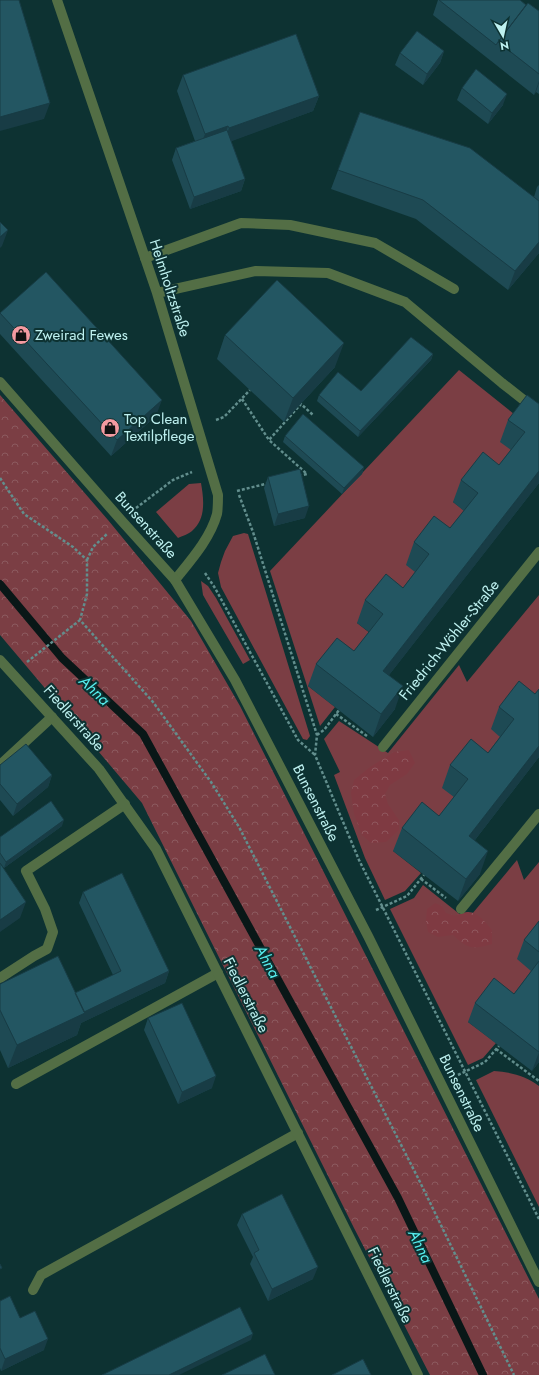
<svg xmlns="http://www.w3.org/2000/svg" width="539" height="1375" font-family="Jost,sans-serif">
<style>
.grass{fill:#7b3e44}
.forest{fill:url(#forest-crowns)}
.park{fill:url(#park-crowns)}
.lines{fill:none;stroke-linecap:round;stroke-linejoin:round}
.stream{stroke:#091717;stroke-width:8}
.path{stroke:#628e8d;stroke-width:2.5;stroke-dasharray:3 2;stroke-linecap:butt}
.service{stroke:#536e45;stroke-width:10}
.minor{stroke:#536e45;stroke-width:10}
.tertiary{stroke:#536e45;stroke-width:10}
.wall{fill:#1e4a54}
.shaded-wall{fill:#183c45}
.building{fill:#235662;stroke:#183c45}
.labels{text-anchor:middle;stroke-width:4;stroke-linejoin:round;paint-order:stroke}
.street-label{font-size:15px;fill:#bef1f0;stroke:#0d3232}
.poi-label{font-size:15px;fill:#bef1f0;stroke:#0d3232;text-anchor:start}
.water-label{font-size:16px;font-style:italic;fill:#56eeee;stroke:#0d3232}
</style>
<defs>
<pattern id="forest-crowns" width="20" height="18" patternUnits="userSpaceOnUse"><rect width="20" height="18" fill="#7f3a42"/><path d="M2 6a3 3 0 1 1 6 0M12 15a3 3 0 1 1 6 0" fill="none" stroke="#8f575e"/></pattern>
<pattern id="park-crowns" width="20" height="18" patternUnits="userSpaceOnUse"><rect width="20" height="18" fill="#7b3e44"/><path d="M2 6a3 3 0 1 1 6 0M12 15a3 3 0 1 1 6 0" fill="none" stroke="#8c5a5f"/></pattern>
</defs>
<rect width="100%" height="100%" fill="#0d3232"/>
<path class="grass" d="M459 370 519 418 516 455 453 502 470 515 421 577 357 623 375 637 308 686 335 707 320 726 270 571Z
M201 483C204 500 206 519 192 531 189 534 182 536 178 538L156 512 189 484Z
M244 533 248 534 310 736 307 740 303 739 221 587 218 573 221 562 225 551 233 536Z
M201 581 208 586 216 598 250 660 243 664 207 602 203 595Z
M539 595V700L460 802 393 851 421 873 405 891 385 900 365 858 334 775 340 772 324 739 339 721 388 753 459 665 467 682Z
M517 860 524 880 539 862V938L536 975 507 1013 468 1022 496 1043 483 1058 468 1065 390 909 414 898 423 885 467 920Z
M494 1071C511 1072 526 1076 539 1086V1207L476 1080Z"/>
<path class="forest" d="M409 750 415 763 407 774 390 785 385 794 388 804 399 820V830L386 842 371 843 362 835 354 814 351 793 354 780 370 767 394 752Z
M435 903 442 906 446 913C459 918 455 914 467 912 478 911 486 923 492 930V944C472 950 468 949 453 935L438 937 428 932 426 921 427 909Z"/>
<path class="park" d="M0 395 108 520 191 621 240 706 539 1299V1375H430L354 1228 142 803 0 635Z"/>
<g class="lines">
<path class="stream" d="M0 584 62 658 143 734 398 1198 483 1375"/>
<path class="path" d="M242 399 269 440
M216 420 224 417 250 390
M299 476 307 474 269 440 301 404 313 415
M0 478 24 514 73 547 87 560V594L80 620 153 702 211 782 239 827 418 1178 514 1375
M237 491 269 483
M239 495 253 532 317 735 315 755 359 860 539 1219
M136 508 173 480 192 472
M87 560 93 547 107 534
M205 573 215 588 298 740 315 755
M27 662 80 620
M336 714 367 736
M317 735 324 730 339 710
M421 879 446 898
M376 910 407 896 424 875
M496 1049 539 1081
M458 1075 485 1062 499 1046"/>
<path class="service" d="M145 258 241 223 290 225 375 243 454 289
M0 765 52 717
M0 978 34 956 47 949 53 932 45 909 26 871 125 804
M16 1084 218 973
M33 1290 41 1275 298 1133"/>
<path class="minor" d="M57 0 157 293 218 495C218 501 218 508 217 514 210 539 191 560 175 580
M157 293 256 271 328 273 405 302 502 383 539 412
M0 660 99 769 156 849 418 1375
M383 747 539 552
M461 909 539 814"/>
<path class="tertiary" d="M0 382 121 520 175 580 235 680 368 936 539 1282"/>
</g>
<path class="wall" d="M438 0H520L526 5 539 11V94L536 92 534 95 433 15Z
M444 51 440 63 423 85 395 65 400 53Z
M183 75 319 96 313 111 231 141 245 179 241 191 190 209 172 160 176 148 195 141 177 91Z
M462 88 503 105 488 124 457 100Z
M360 112 534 197 537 187 539 185V253L508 290 416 219 331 189Z
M0 313 156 416 111 456 0 334Z
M225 335 335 367 284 422 217 359Z
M433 354 431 360 358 437 317 401 319 395 361 391Z
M527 395 539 483 389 675 395 709 373 737 308 686 316 664 354 651 369 632 357 623 365 600 403 588 415 572 406 565 414 542 450 528 464 511 453 502 461 480 499 465 511 450 500 442 508 420Z
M285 436 364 467 362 474 342 494 283 442Z
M268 477 305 518 274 526 264 488Z
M535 694 539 757 475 840 480 874 458 901 393 851 402 828 439 816 454 797 442 788 450 765 488 753 500 737 491 729 499 707Z
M0 765 52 775 48 787 13 816 0 800Z
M62 826 4 868 0 863V837Z
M83 892 169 971 165 983 81 1023 77 1035 8 1068 0 1050V984L75 993 113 975 79 903Z
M539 921V1062L532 1071 468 1022 475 1003 514 994 531 971 517 959 524 940Z
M148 1018 212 1088 178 1104 144 1030Z
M242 1214 313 1279 268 1301 250 1264 253 1257 237 1225Z
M0 1301 20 1318 44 1350 1 1371 0 1368Z"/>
<path class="shaded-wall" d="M444 51 440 63 423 85 427 74Z
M539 81V83L536 92 534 95Z
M507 94 503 105 488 124 492 113Z
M319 96 313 111 224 144 229 128Z
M50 103 44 119 0 131V117Z
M228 126 223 141 199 150 205 134Z
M245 179 241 191 190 209 194 197Z
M8 230 2 246 0 248V237Z
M539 242V253L508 290 515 271Z
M344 343 335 367 284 422 293 398Z
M433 354 431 360 358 437 360 431Z
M162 400 156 416 111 456 117 440Z
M364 467 362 474 342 494 344 488Z
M539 471V483L375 693 383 671Z
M309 506 305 518 274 526 278 514Z
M403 686 395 709 373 737 381 714Z
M539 746V757L461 858 469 836Z
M52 775 48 787 13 816 17 804Z
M64 820 62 826 4 868 6 862Z
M488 851 480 874 458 901 466 879Z
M26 902 20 918 0 932V920Z
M169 971 165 983 81 1023 77 1035 8 1068 17 1045 77 1015Z
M539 1052V1062L532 1071Z
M216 1076 212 1088 178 1104 182 1092Z
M318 1267 313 1279 268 1301 272 1289Z
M253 1334 251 1340 179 1375H169Z
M48 1339 44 1350 1 1371 5 1359Z"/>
<path class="building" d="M0 0H19L50 103 0 117Z
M439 0H520L526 5 498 42 496 45Z
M528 3 539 11V74L498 42Z
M417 31 444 51 427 74 400 53Z
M296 34 319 96 229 128 228 126 205 134 183 75Z
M476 69 507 94 492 113 462 88Z
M360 112 470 148 539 201V242L515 271 423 200 338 170Z
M227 130 245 179 194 197 176 148Z
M0 222 8 230 0 237Z
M46 272 162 400 117 440 0 313Z
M277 280 344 343 293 398 225 335Z
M411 337 433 354 360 431 319 395 338 372 361 391Z
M527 395 539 404V471L383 671 403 686 381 714 316 664 337 638 354 651 383 614 365 600 386 574 403 588 429 554 414 542 434 516 450 528 478 493 461 480 483 452 499 465 525 432 508 420Z
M303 414 364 467 344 488 285 436Z
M300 469 309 506 278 514 268 477Z
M519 681 535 694 539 689V746L469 836 488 851 466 879 402 828 422 802 439 816 468 779 450 765 471 739 488 753 514 719 499 707Z
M26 744 52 775 17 804 0 784V765Z
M51 801 64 820 6 862 0 853V837Z
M0 863 26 902 0 920Z
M122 873 169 971 84 1012 75 993 121 971 83 892Z
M539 921V952L524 940Z
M58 956 85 1013 17 1045 0 1010V984Z
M539 961V1052L475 1003 494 978 514 994Z
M182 1003 216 1076 182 1092 148 1018Z
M282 1194 318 1267 272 1289 254 1253 259 1250 242 1214Z
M0 1264 2 1268 0 1269Z
M10 1296 20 1318 35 1311 48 1339 5 1359 0 1348V1301Z
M240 1307 253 1334 169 1375H102Z
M265 1354 275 1375H222Z
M363 1359 371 1375H332Z"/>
<defs>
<symbol id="shop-disc" viewBox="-11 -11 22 22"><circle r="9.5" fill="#f49aa1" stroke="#0d3232"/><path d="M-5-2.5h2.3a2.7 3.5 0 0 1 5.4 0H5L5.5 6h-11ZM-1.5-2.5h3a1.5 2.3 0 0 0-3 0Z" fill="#111"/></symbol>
</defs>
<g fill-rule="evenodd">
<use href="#shop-disc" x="10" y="324" width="22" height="22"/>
<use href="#shop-disc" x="99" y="417" width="22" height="22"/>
</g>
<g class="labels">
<g class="street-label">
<text transform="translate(170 288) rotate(72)" y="5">Helmholtzstraße</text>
<text transform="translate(146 525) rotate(48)" y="5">Bunsenstraße</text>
<text transform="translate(449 640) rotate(-51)" y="5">Friedrich-Wöhler-Straße</text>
<text transform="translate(74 718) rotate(48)" y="5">Fiedlerstraße</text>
<text transform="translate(316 803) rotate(63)" y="5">Bunsenstraße</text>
<text transform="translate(246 995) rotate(63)" y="5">Fiedlerstraße</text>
<text transform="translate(462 1093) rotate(64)" y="5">Bunsenstraße</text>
<text transform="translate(390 1285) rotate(64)" y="5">Fiedlerstraße</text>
</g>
<g class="poi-label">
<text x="35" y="340">Zweirad Fewes</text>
<text x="124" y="424">Top Clean<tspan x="124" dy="17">Textilpflege</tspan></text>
</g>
<g class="water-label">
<text transform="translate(95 690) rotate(43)" y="6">Ahna</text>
<text transform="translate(268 961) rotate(61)" y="6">Ahna</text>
<text transform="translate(421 1246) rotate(64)" y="6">Ahna</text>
</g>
</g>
<g transform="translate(503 36) rotate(171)" stroke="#0d3232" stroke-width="3" paint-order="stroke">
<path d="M0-3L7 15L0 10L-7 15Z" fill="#bef1f0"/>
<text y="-6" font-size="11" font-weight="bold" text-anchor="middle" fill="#bef1f0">N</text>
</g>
</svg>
